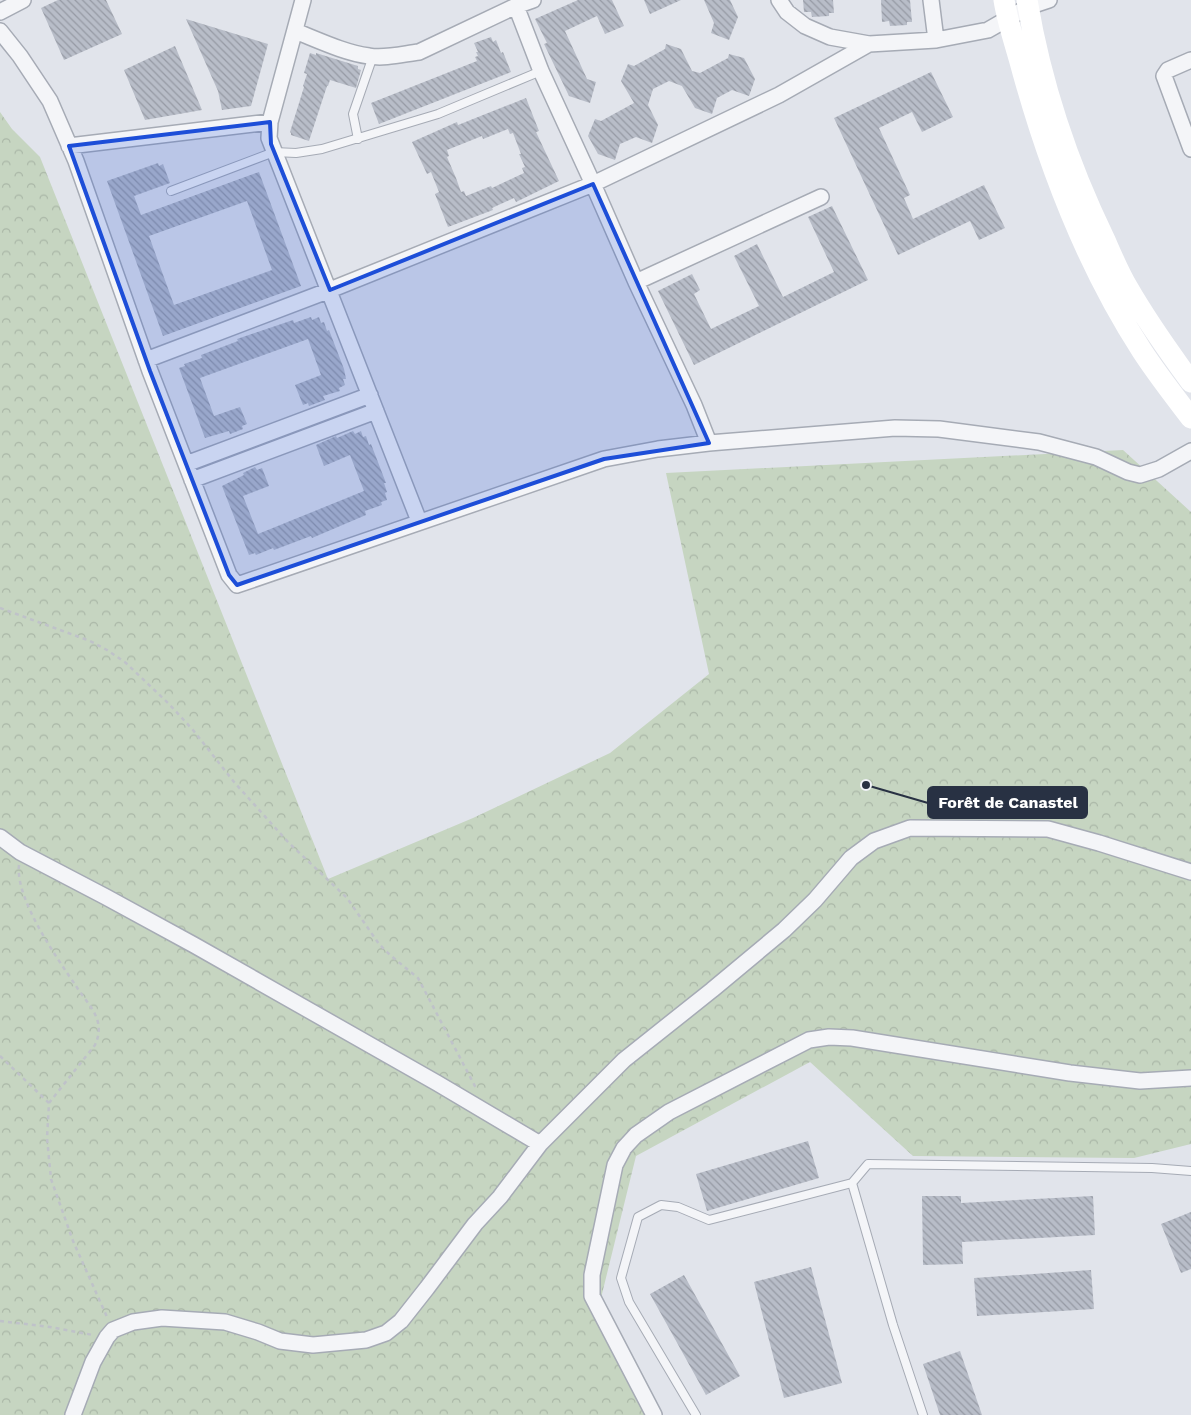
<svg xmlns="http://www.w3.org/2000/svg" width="1191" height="1415" font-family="'Work Sans',sans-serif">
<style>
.forest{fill:url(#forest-crowns)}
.building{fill:url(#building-back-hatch);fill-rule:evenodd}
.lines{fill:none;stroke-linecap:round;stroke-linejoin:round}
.service-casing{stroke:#a6abb5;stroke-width:10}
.minor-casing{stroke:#a6abb5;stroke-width:18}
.path{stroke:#bfc2c9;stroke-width:2.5;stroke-dasharray:4 4;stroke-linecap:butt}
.service{stroke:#f4f5f8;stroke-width:8}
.minor{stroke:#f4f5f8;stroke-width:15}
.secondary{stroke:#fff;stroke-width:21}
.marked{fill:#1d4ed8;fill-opacity:0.2;stroke:#1d4ed8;stroke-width:4;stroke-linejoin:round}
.leader{fill:none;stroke:#283143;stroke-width:2}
.callout-dot{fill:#283143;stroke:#f1f3f8;stroke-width:2}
.callout{fill:#283143;stroke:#283143;stroke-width:2}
.callout-label{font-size:16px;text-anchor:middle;font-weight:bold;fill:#fff}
</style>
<defs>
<pattern id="forest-crowns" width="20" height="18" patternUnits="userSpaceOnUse" patternTransform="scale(1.25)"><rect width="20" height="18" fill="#c6d5c1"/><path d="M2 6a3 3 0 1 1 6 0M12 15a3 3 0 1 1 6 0" fill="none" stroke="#aab7a7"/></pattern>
<pattern id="building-back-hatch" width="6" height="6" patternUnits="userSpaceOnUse" patternTransform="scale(1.25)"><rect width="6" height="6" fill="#b8bdc8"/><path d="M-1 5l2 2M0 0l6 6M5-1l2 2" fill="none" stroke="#969aa4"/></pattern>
</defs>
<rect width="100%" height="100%" fill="#e1e4eb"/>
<path class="forest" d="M0 112 12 129 40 157 328 879 473 818 610 753 709 674 666 473 1123 450 1191 512V1144L1134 1158 913 1156 810 1062 636 1156 601 1298 653 1415H0Z"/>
<path class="building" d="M58 0H106L122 34 64 60 41 8Z
M578 0H612L624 26 605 34 597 16 565 31 587 79 596 82 590 103 569 96 544 44 547 43 535 19Z
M644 0H681L650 14Z
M704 0H730L738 17 729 40 711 33 714 23Z
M803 0H833L834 13H829V16L812 17 811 12H804Z
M881 0H910L912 22H907V25L890 26 889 21 882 22Z
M186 19 268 44 251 106 222 110 218 91Z
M491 37 493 42 496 40 501 53 503 52 511 72 379 124 371 103 477 61 475 57 478 56 476 52H478L474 43Z
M666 44 681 49 692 71 700 73 728 58 729 54 744 58 755 79 749 96 732 90 717 98 712 114 695 108 682 86 669 81 653 89 648 105 658 125 652 143 636 137 620 144 615 160 598 154 588 136 595 119 601 121 634 103 621 81 628 64 634 66 665 49Z
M175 46 202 110 145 120 124 70Z
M310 53 316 55V53L358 66V69L361 70 356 88 330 80 328 86H327L309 141 291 135V133L290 132 304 87 303 86 307 74 304 73Z
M931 72 953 117 922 132 912 112 879 128 910 195 904 198 913 219 984 185 1005 228 979 240 970 221 898 255 834 118Z
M526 98 539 131 536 132 559 181 516 202 514 198 492 208 493 210 448 227 435 194 439 192 431 172 427 174 412 142 457 122 458 125ZM508 129 510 134 513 133 521 154H519L525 167 522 168 524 173 492 188 491 186 466 196 464 191 461 192 456 178 447 157 449 156 447 150 482 136 483 139Z
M158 163 159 166 163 164 170 183 134 196 141 215 259 172 301 286 163 336 107 181ZM247 201 272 270 174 305 149 236Z
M832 206 868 280 694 365 658 291 692 274 700 290 694 294 711 329 759 306 734 256 757 244 783 297 834 272 808 217Z
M311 317 312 320 319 317 321 323 324 322 327 331 329 330 344 369 346 379H343L345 385 339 388 340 391 323 396 325 400 309 406 308 403 303 405 295 385 321 375 308 339 200 378 214 416 240 407 247 424 242 426 243 429 230 434 229 431 205 438 179 368 185 366 184 364 202 358 201 355 238 341 237 339 293 320 294 323Z
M353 431 355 434 361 431 363 437 366 436 369 445 371 444 386 483H384L387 492 385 493 387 500 381 502 382 505 365 511 366 515 312 538 311 536 274 550 273 548 256 555 255 553 249 555 222 486 244 475 243 473 255 467 257 470 262 468 269 486 243 496 258 534 364 491 350 455 324 466 316 445 336 436 337 438Z
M808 1141 819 1178 707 1211 696 1174Z
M922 1196H961V1203L1093 1196 1095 1235 962 1242 963 1264 923 1265Z
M1191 1212V1269L1181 1273 1161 1224Z
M811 1267 842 1383 784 1398 754 1282Z
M1091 1270 1094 1309 977 1316 974 1278Z
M684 1275 740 1376 706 1395 650 1294Z
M960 1351 982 1415H940L923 1364Z"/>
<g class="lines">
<defs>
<path id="service" d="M358 139 353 114 373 56
M171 191 274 152 296 153 322 149 438 114 541 71
M852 1183 893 1325 923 1415
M696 1415 629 1302 621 1278 638 1217 661 1205 678 1207 709 1220 852 1183 868 1164 1152 1168 1191 1171"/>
<path id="minor" d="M303 0 270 122 269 138 419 521
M779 0 787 12 805 26 830 37 869 44 936 40 988 30 1028 7 1049 0
M931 0 936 40
M516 6 541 71 593 184 636 282 694 405 709 443
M0 12 23 0
M0 31 20 56 50 101 76 161 150 371 229 575 237 585 604 459 658 449 709 443 895 428 939 429 1039 442 1096 457 1128 472 1140 475 1159 469 1191 451
M295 31C318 40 345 53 369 56 384 59 403 54 419 52L516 6 533 0
M1191 60 1168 70 1164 76 1191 149
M69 146 270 122
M636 282 821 197
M146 360 330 290 593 184 779 95 869 44
M186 464 370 395
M192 480 376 411
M0 837 20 852 106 897 194 945 437 1083 540 1144
M73 1415 93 1362 107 1337 113 1330 133 1322 162 1318 225 1322 258 1332 280 1341 313 1345 366 1340 386 1333 401 1321 427 1288 475 1224 500 1197 540 1144 624 1060 712 990 784 930 815 900 851 858 874 841 910 828 1048 829 1099 843 1191 872
M654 1415 592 1296V1275L615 1165 624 1148 636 1135 669 1112 809 1040 829 1037 852 1038 1070 1073 1140 1081 1191 1078"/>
</defs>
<use href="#service" class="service-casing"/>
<use href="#minor" class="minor-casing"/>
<path class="path" d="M0 608 90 641 107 650 126 663 169 704 193 730 234 782 288 842 347 898 379 944 390 955 418 978 477 1090
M19 865C15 899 57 958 76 986 82 996 93 1007 97 1019 100 1028 99 1036 95 1045L49 1103 47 1138 51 1179 73 1241 107 1317
M0 1056 49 1103
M0 1321 50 1327 93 1335"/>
<use href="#service" class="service"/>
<use href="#minor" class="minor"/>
<path class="secondary" d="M1004 0C1008 25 1017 49 1023 73 1050 170 1087 266 1142 351 1157 374 1174 396 1191 418
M1027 0C1041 84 1068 164 1105 240 1112 256 1119 273 1128 288 1147 321 1169 352 1191 382"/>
</g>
<path class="marked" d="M270 122 271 144 330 290 593 184 709 443 604 459 237 585 229 575 150 371 69 146Z"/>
<path class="leader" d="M866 785L928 803"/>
<circle class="callout-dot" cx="866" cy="785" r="5"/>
<rect class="callout" x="928" y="787" width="159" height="31" rx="5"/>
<g class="callout-label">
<text x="1008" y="808">Forêt de Canastel</text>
</g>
</svg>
